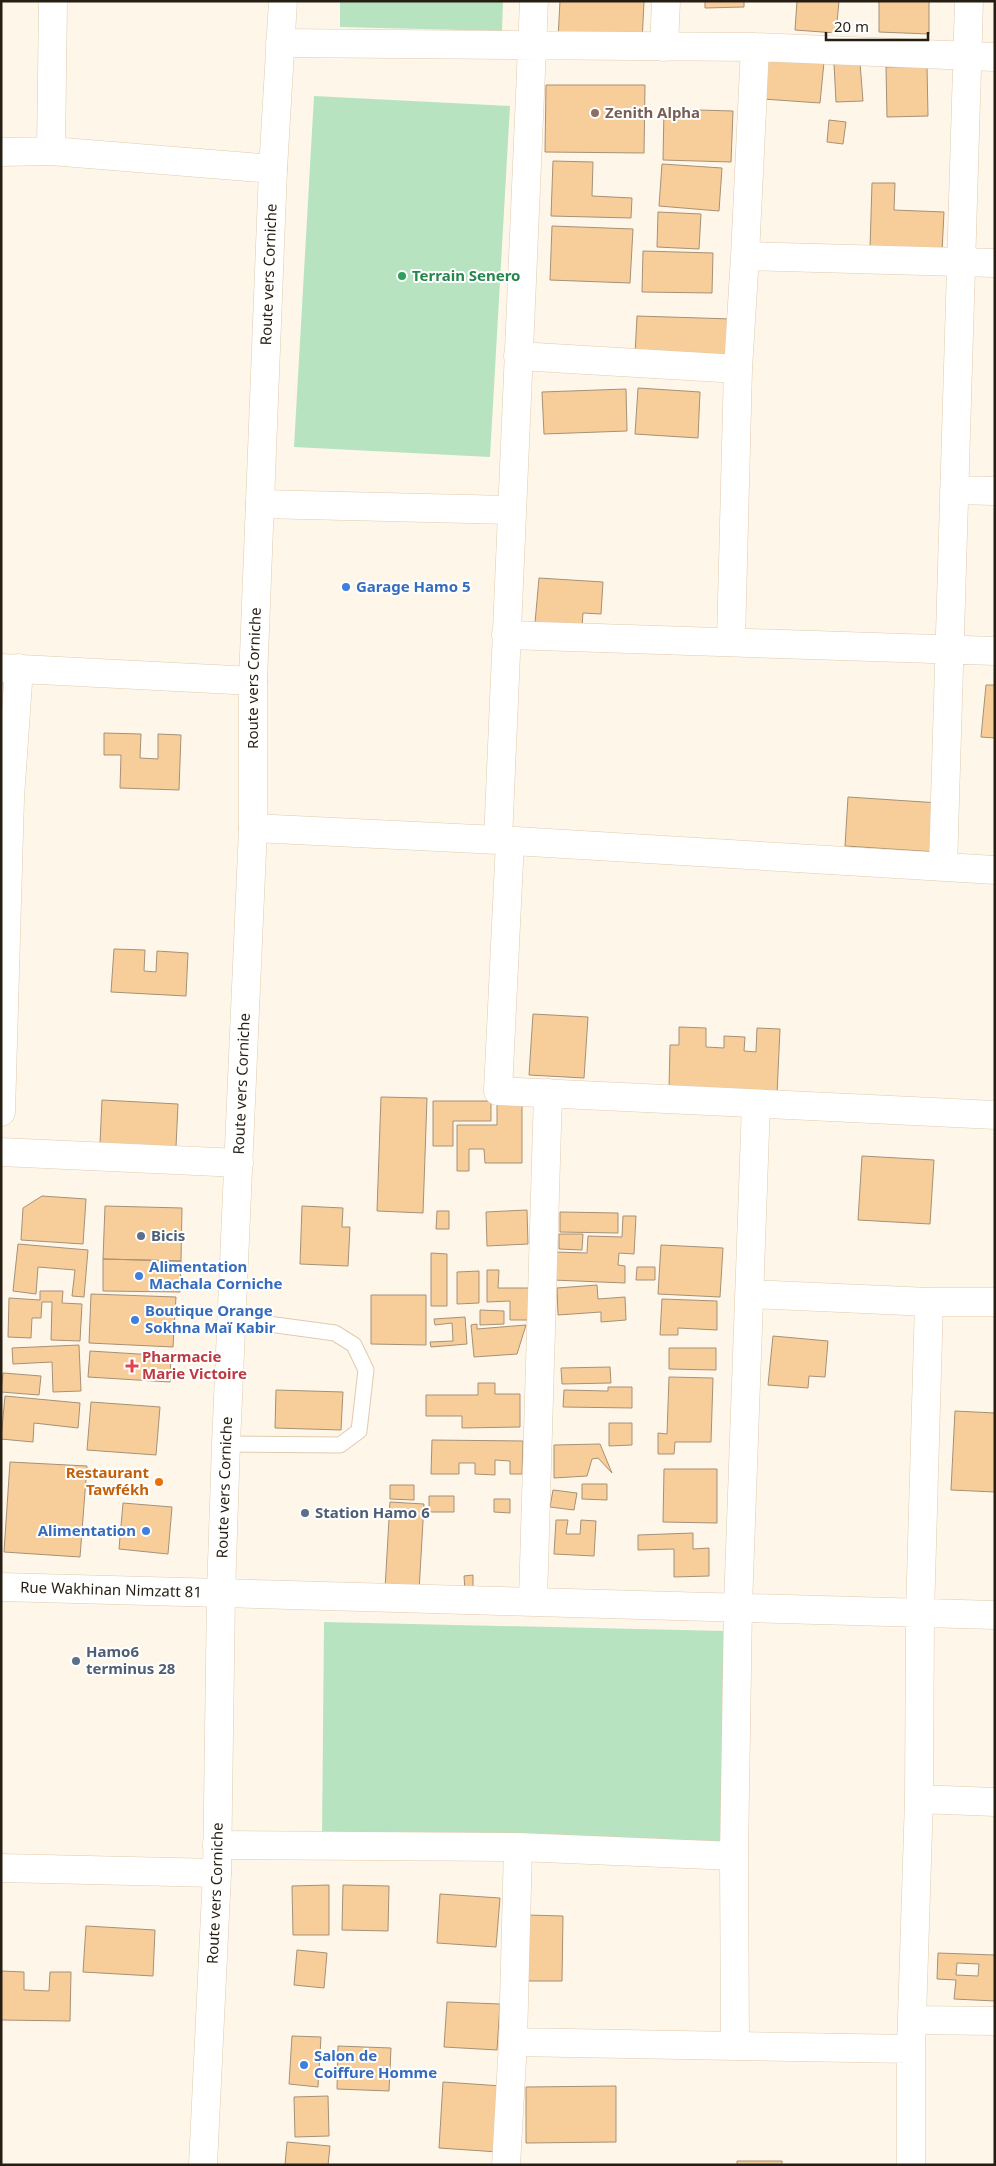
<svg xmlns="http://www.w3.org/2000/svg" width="996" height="2166" font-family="'Noto Sans',sans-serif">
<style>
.green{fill:#b7e3c1}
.building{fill:#f7ce9a;stroke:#a69176;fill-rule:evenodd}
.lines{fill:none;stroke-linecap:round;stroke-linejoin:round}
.lane-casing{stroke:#e1caae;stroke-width:17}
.street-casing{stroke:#e1caae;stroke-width:29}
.secondary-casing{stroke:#e1caae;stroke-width:29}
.lane{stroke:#fff;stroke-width:15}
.street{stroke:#fff;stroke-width:28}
.secondary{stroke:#fff;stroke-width:28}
.education-dot{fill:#8d6e63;stroke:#fff;stroke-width:2}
.leisure-dot{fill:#2e9e5b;stroke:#fff;stroke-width:2}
.shop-dot{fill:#3f7fe0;stroke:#fff;stroke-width:2}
.service-dot{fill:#5c6f8a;stroke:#fff;stroke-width:2}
.health-dot{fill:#e0444e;stroke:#fff;stroke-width:2}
.food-dot{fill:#e8710a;stroke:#fff;stroke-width:2}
.labels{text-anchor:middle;stroke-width:4;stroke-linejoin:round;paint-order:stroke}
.education-label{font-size:15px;font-weight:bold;fill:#785e54;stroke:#fff;text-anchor:start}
.street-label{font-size:15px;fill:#261e13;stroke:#fff}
.leisure-label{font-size:15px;font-weight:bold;fill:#27864d;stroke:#fff;text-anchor:start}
.shop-label{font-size:15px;font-weight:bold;fill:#366cbe;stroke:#fff;text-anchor:start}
.service-label{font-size:15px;font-weight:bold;fill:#4e5e75;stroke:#fff;text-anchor:start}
.health-label{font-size:15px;font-weight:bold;fill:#be3a42;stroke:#fff;text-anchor:start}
.food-label{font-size:15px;font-weight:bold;fill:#c56008;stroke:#fff;text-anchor:end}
</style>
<rect width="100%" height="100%" fill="#fff6ea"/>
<path class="green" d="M340 1H503L502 31 340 27Z
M314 96 510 106 490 457 294 447Z
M324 1622 726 1631 723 1843 322 1837Z"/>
<path class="building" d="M560 1H644L642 43 558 39Z
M705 1H744V7L705 8Z
M797 1H839L836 33 795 30Z
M879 1H929V34L879 32Z
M766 58 824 62 820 103 763 99Z
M860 63 863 101 836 102 834 64Z
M927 66 928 116 887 117 886 67Z
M546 85H645L644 153 545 152Z
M664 109 733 111 731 162 663 160Z
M829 120 846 122 843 144 827 142Z
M553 161 593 162 592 196 632 198 631 218 551 216Z
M662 164 722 168 719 211 659 206Z
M872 183H895L894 210 944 212 942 252 870 249Z
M658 212 701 214 699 249 657 247Z
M552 226 633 229 630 283 550 280Z
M643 251 713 253 712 293 642 292Z
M637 316 732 319 730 359 635 355Z
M638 388 700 392 698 438 635 434Z
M626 389 627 431 544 434 542 392Z
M539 578 603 582 601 614 583 613 582 627 535 623Z
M986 685H995V738L981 737Z
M104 733 141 734 140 758 158 759V734L181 735 179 790 120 788 121 755H104Z
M848 797 939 803 936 852 845 846Z
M114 949 145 950 144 971 156 972 157 951 188 953 186 996 111 992Z
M533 1014 588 1017 584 1078 529 1075Z
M679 1027 706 1028V1047L724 1048V1036L745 1037 744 1051 756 1052 757 1028 780 1029 777 1094 669 1089 670 1045H679Z
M381 1097 427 1098 423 1213 377 1211Z
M102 1100 178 1104 176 1147 100 1143Z
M433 1101H491V1121H453V1146H433Z
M497 1102H522V1163H485L484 1149H469V1171H457V1125H497Z
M862 1156 934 1160 930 1224 858 1220Z
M42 1196 86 1199 83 1244 21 1240 23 1208Z
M105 1206 182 1208 181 1261 103 1259Z
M302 1206 343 1208 342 1227H350L348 1266 300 1264Z
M527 1210 528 1244 487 1246 486 1212Z
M437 1211H449V1229H436Z
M560 1212 618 1213V1233L560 1232Z
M623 1216H636L634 1254 619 1253 618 1265 625 1266V1283L553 1280 554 1252 587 1253 588 1236 622 1237Z
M559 1234H583L582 1250 559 1249Z
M18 1244 88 1250 84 1297 72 1296 75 1270 38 1267 36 1294 13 1291Z
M661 1245 723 1248 720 1297 658 1294Z
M431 1253 447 1254V1306H431Z
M103 1259 181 1261 180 1292 103 1291Z
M637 1267H655V1280H636Z
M487 1270H499L498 1288H533L532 1320H510V1301L487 1302Z
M479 1271V1303L457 1304V1272Z
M597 1285 598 1299 625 1297 626 1320 601 1322V1312L558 1315 557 1288Z
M40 1291H63L62 1303 82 1304 80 1341 51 1340 52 1302H42L41 1318H32L31 1338 8 1337 9 1298 40 1300Z
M91 1294 176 1297 173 1347 89 1343Z
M371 1295H426V1345L371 1344Z
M662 1299 717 1301V1330L678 1328V1335H660Z
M480 1310 504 1311V1324L480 1325Z
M465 1317 467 1344 431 1347 430 1342 453 1341 452 1323 435 1325 434 1319Z
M477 1324V1329L526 1325 517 1354 474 1357 471 1325Z
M773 1336 828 1341 825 1377 809 1376 808 1388 768 1385Z
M79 1345 81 1391 53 1392 52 1362 13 1364 12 1348Z
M669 1348H716V1370L669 1369Z
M90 1351 171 1356 170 1382 88 1377Z
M610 1367 611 1383 562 1384 561 1368Z
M3 1373 41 1376 39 1395 1 1392Z
M669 1377 713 1378 711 1442H675L674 1454H658V1433L667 1434Z
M478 1383H495V1394H520V1427L462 1428V1416H426V1395H478Z
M608 1387H632V1408L563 1407 564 1390 608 1391Z
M276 1390 343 1392 341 1430 275 1428Z
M5 1396 80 1403 78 1428 34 1423 33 1442 1 1439Z
M91 1402 160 1407 156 1455 87 1450Z
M955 1411 995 1413V1492L951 1490Z
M609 1423H632V1445L609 1446Z
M432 1440 523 1441 522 1474H510V1461L495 1460V1475L475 1474V1463H459V1474H431Z
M600 1444 612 1473 598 1458 592 1459 587 1476 554 1478V1445Z
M10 1462 87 1466 80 1557 4 1552Z
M664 1469H717V1523L663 1522Z
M582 1484H607V1500L582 1499Z
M390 1485H414V1500L390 1499Z
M553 1490 577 1493 574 1510 550 1507Z
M429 1496H454V1512H429Z
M494 1499H510V1513L494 1512Z
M390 1502 424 1504 419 1591 385 1589Z
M123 1503 172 1507 168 1554 119 1549Z
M556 1520H568L566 1534H580L581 1520 596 1521 594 1556 554 1554Z
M693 1533V1549L709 1548V1576L674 1577V1549L638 1550V1535Z
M473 1575V1589L465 1590 464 1576Z
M329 1885V1935H293L292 1886Z
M343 1885 389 1886 388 1931 342 1930Z
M440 1894 500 1898 496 1947 437 1943Z
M527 1915 563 1916 562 1981H527Z
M86 1926 155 1930 153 1976 83 1972Z
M297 1950 327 1953 324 1988 294 1985Z
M938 1953 995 1955V2001L954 1999 956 1980 937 1979ZM957 1963 979 1964 978 1976 956 1975Z
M1 1971 24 1972V1990L49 1991 50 1972H71L70 2021 1 2020Z
M447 2002 500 2004 497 2050 444 2047Z
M292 2036 321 2037 318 2087 289 2084Z
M338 2046 391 2048 389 2091 337 2089Z
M443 2082 502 2086 498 2152 439 2148Z
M616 2086V2142L526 2143V2087Z
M328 2096 329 2136 295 2137 294 2097Z
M287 2142 330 2146 328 2165H285Z
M737 2161H782V2165H737Z"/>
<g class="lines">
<defs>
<path id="lane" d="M226 1444 340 1445 359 1431 366 1370 354 1345 335 1333 232 1319"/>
<path id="street" d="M280 43 755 47 995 57
M664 47 666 1
M51 151 53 1
M1 152 51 151 273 169
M745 256 995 263
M518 356 738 369
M954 490 995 491
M260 504 512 510
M506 635 995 651
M731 641 738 369 745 256 755 47
M1 668 253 681
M253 828 498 840 995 870
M498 840 534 1
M510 841 498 1091 995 1115
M943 867 969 1
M1 1112 10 798 19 668
M1 1152 239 1163
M750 1294 929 1302H995
M221 1593 995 1615
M533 1600 548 1093
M919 1799 995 1802
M217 1845 518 1847 734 1856
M1 1868 217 1873
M912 2020 995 2021
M513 2042 911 2049
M735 2046 734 1856 738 1606 756 1104
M506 2165 513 2042 518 1847
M911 2165V2049L919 1799 920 1614 929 1302"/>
<g id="secondary">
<path id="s1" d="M1 1587 221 1593"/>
<path id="s2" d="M203 2165 217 1873 221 1593 226 1444 253 828V681L273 169 283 1"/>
</g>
</defs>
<use href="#lane" class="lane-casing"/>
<use href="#street" class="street-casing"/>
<use href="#secondary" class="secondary-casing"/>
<use href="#lane" class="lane"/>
<use href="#street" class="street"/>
<use href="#secondary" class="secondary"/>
</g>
<circle class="education-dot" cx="595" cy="113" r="5"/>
<circle class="leisure-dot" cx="402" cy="276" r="5"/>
<g class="shop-dot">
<circle cx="346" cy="587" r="5"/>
<circle cx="139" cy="1276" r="5"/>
<circle cx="135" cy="1320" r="5"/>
<circle cx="146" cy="1531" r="5"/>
<circle cx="304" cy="2065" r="5"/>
</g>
<g class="service-dot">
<circle cx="141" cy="1236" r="5"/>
<circle cx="305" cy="1513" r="5"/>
<circle cx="76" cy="1661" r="5"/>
</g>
<path class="health-dot" d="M129.5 1358.5h5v5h5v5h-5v5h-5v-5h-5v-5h5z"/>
<circle class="food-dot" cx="159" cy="1482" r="5"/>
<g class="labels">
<g class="education-label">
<text x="605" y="118">Zenith Alpha</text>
</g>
<g class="street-label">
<text dy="5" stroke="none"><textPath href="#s2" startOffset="1892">Route vers Corniche</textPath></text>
<text dy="5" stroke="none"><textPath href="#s2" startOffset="1488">Route vers Corniche</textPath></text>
<text dy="5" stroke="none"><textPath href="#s2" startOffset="1082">Route vers Corniche</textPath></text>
<text dy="5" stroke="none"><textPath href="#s2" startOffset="678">Route vers Corniche</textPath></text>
<text dy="5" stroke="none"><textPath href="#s1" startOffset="110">Rue Wakhinan Nimzatt 81</textPath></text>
<text dy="5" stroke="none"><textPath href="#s2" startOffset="272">Route vers Corniche</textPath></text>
</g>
<g class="leisure-label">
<text x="412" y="281">Terrain Senero</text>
</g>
<g class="shop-label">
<text x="356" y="592">Garage Hamo 5</text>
<text x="149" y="1272">Alimentation<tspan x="149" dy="17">Machala Corniche</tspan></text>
<text x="145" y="1316">Boutique Orange<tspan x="145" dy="17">Sokhna Maï Kabir</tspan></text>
<text x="136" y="1536" text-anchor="end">Alimentation</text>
<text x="314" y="2061">Salon de<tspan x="314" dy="17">Coiffure Homme</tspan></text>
</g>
<g class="service-label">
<text x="151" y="1241">Bicis</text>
<text x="315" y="1518">Station Hamo 6</text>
<text x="86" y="1657">Hamo6<tspan x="86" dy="17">terminus 28</tspan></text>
</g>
<g class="health-label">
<text x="142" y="1362">Pharmacie<tspan x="142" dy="17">Marie Victoire</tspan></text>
</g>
<g class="food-label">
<text x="149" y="1478">Restaurant<tspan x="149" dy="17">Tawfékh</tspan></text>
</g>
</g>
<rect width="996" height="2166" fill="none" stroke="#261e13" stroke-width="5"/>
<path d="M826 32v8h102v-8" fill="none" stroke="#261e13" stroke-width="2.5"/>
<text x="834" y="32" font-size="15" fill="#261e13" stroke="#ffffff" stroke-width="4" paint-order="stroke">20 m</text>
</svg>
